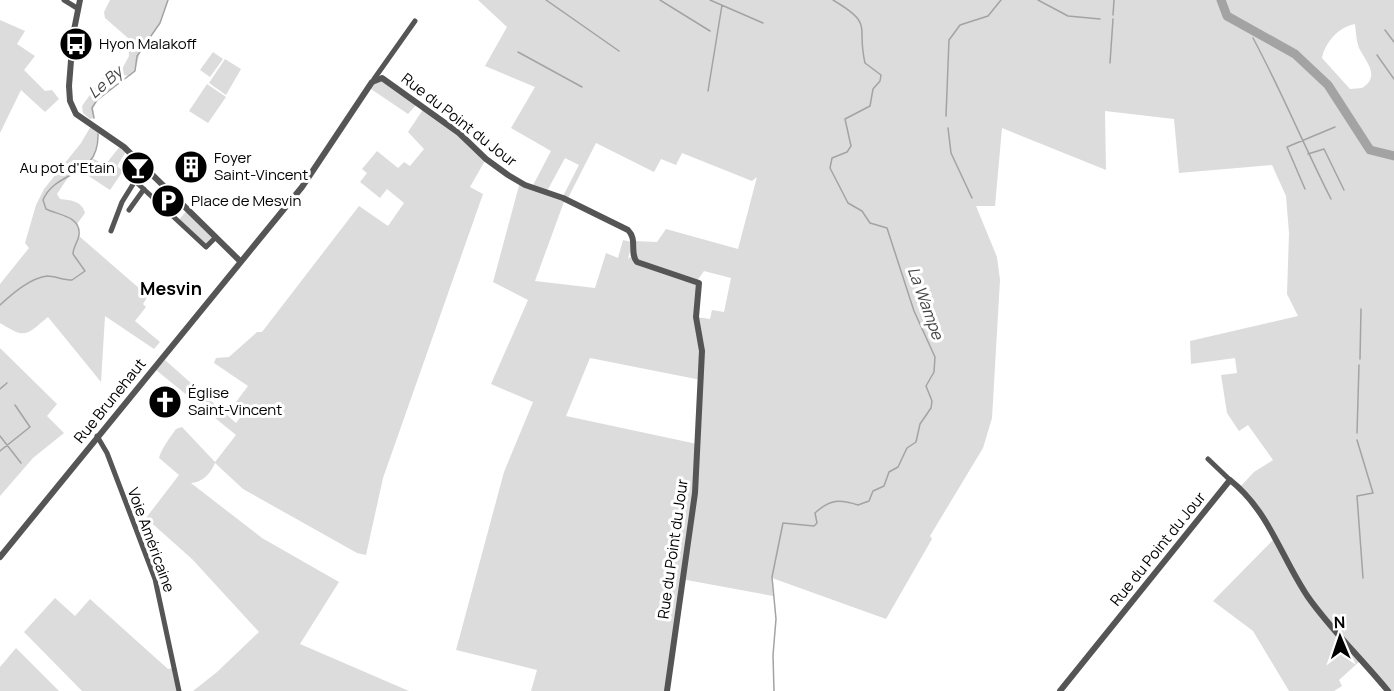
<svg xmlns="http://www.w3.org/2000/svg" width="1394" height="691" font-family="Manrope,sans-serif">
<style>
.green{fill:#dcdcdc;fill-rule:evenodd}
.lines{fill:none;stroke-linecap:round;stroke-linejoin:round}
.stream{stroke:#a3a3a3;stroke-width:1.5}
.river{stroke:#a3a3a3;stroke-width:9}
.minor{stroke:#555;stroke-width:5}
.tertiary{stroke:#555;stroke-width:6}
.labels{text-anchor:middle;stroke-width:6;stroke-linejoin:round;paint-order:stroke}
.poi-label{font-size:15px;fill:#000;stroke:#fff;text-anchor:start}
.street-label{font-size:15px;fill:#000;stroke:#fff}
.water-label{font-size:16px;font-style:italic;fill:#444;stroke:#fff}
.quarter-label{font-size:18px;font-weight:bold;fill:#000;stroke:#fff}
</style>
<rect width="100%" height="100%" fill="#fff"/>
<path class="green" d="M110 0H168L160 23 141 49 135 71 130 76 123 75 121 71 129 56 128 38 105 18 104 12Z
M478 0H1394V691H1388L1360 661 1339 680 1342 686 1334 691H1289L1253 631 1213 601 1275 538 1240 487 1254 472 1273 460 1248 425 1239 431 1227 413 1221 375 1237 373 1235 358 1191 364 1190 341 1298 316 1287 294 1289 233 1286 196 1272 165 1179 173 1174 119 1105 111 1106 170 1002 128 995 206H976L997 257 1000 280 992 418 983 448 930 536 932 539 886 619 772 578 773 596 681 579 667 691H531L537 670 456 650 504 472 533 402 491 384 528 300 493 282 520 182 532 187 551 151 511 128 535 87 485 66 507 27ZM1355 24C1356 32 1356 40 1359 48 1366 62 1381 76 1362 88L1350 89 1322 58C1325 43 1338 27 1355 24ZM596 143 654 172 661 159 676 165 682 153 752 181 757 177 738 249 666 229 657 242 634 241 633 255 628 259 632 242 623 240 618 258 606 253 595 288 535 281 565 199 567 200ZM565 158 579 165 562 198 547 191ZM704 271 731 278 724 312 712 310 710 319 696 317 697 281ZM590 358 701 380 697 444 566 416Z
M0 20 25 31 17 44 35 56 24 70 45 91 52 90 59 99 45 112 21 90 0 133Z
M213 52 223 59 210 77 200 70Z
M225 59 241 69 226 95 209 83Z
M380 77 418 103 408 114 368 87Z
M102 78 118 84 93 105 94 118 90 119 83 113 82 106Z
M207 84 226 97 208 123 189 111Z
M424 108 459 133 486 159 470 187 483 194 383 478 366 555 357 553 243 489 215 463C211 473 202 483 191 483L262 538 339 582 300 644 409 691H193L217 672 259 632 192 559 146 518 179 475 159 458C161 449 171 436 176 429L182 427 215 462 236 435 156 370 165 360 236 423 242 415 233 406 248 386 214 363 216 358 229 357 257 332H262L359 206 388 226 404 203 387 189 380 198 360 182 367 173 362 169 377 151 398 168 404 162 410 166 424 149 408 132Z
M91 126 99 131 95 154 92 158 105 165 121 145 127 150 117 166 123 171 110 190 81 171 69 176 57 194 60 199C71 200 82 201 85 213L77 224 79 236 148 296 143 304 146 307 135 321 160 342 154 349 105 316 101 382 48 317C25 336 26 339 0 323V284L29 248 25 243 36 205 44 189 81 143Z
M188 209 216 237 206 247 178 221Z
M0 348 57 404 47 416 64 433 33 458 0 496Z
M55 598 75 616 90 599 168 669 174 668 179 691H82L24 632Z
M16 648 59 691H0V667Z"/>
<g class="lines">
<path class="stream" d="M546 0 619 51
M660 0 710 31
M710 0 763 23
M1038 0 1068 16 1100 19
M1113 15 1114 0
M1385 30 1394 42
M1253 38C1281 90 1304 146 1331 199
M518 52 582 87
M1377 55 1394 79
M1110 63 1113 19
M708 91 722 5
M946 116 949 40 960 25 988 16 1001 0
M94 118 92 108 97 100 135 71 137 56 160 23 168 0
M948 128 951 153 972 198
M1308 154 1324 149 1344 190
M1305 189 1287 147 1335 127
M0 305C12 294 30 278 47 276 55 276 63 280 72 280L85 271 73 254C73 247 78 242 79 235 81 216 58 215 46 209L43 200C56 169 99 179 98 134
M1360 359 1361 309
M0 389 7 383
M1357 433 1359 365
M0 436 21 463
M1357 440 1373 493 1357 496 1363 578
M0 451 30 427 15 405
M774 691 773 655 776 619 772 577 783 523 814 526 817 523 815 513C830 499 840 499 858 505L869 501 873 491 884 486 889 472 898 467 907 448 916 442 920 424 931 408 932 401 926 386 934 372 935 357 914 311 887 228 870 223 862 211 848 203 830 168 832 158 847 152 851 146 845 119 870 106 873 89 880 81 881 75 865 63C856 25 875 25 833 0"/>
<path class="river" d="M1221 0 1227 16 1295 54 1328 85 1370 150 1394 156"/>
<path class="minor" d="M64 0 77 8
M374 79 415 21
M145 167 135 181 206 247 216 237
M129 210 144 189
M111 231 122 202 135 181
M97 436 107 453 155 579 179 691
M1208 459 1230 480"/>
<path class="tertiary" d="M80 0 73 35 69 86 70 101 76 114 124 147 240 261
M0 557 302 187 372 82 382 78 459 133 486 159 508 175 525 185 563 198 628 230C638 240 629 253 637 262L699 283 696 317 702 351 695 493 667 691
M1060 691 1230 480C1269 511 1281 557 1308 597 1332 631 1362 659 1388 691"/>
</g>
<defs>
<symbol id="bus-disc" viewBox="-11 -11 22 22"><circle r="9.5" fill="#000" stroke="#fff"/><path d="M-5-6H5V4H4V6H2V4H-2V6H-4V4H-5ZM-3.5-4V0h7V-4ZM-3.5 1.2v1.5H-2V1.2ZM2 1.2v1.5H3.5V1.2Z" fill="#fff"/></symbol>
<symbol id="building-disc" viewBox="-11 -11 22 22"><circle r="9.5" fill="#000" stroke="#fff"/><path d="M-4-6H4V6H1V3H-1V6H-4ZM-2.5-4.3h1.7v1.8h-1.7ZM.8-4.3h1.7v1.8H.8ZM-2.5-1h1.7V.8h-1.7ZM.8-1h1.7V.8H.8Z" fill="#fff"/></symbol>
<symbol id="bar-disc" viewBox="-11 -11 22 22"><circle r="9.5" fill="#000" stroke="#fff"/><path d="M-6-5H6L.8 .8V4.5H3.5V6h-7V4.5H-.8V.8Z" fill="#fff"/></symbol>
<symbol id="parking-disc" viewBox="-11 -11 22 22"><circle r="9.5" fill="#000" stroke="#fff"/><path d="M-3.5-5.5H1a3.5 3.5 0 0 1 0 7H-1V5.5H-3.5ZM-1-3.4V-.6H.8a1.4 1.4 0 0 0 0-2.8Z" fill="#fff"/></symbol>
<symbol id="church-disc" viewBox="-11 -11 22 22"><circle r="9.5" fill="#000" stroke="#fff"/><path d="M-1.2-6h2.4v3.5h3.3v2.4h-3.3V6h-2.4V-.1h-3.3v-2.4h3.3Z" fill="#fff"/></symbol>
</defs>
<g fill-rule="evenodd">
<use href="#bus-disc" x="57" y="25" width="38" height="38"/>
<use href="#building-disc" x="172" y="148" width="38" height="38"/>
<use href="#bar-disc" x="119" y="149" width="38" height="38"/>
<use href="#parking-disc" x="149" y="182" width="38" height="38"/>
<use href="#church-disc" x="146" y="383" width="38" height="38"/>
</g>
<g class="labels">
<g class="poi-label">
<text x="99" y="49">Hyon Malakoff</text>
<text x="214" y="163">Foyer<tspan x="214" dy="17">Saint-Vincent</tspan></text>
<text x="115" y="173" text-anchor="end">Au pot d'Etain</text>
<text x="191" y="206">Place de Mesvin</text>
<text x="188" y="398">Église<tspan x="188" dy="17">Saint-Vincent</tspan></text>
</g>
<g class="street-label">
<text transform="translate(459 120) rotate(38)" y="5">Rue du Point du Jour</text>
<text transform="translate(110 401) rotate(-51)" y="5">Rue Brunehaut</text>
<text transform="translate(151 540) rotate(70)" y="5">Voie Américaine</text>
<text transform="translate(673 549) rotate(-82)" y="5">Rue du Point du Jour</text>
<text transform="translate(1158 549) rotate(-51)" y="5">Rue du Point du Jour</text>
</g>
<g class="water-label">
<text transform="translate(105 82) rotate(-41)" y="6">Le By</text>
<text transform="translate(926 303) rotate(70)" y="6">La Wampe</text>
</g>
<g class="quarter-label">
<text x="171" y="295">Mesvin</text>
</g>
</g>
<g transform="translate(1340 637) rotate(358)" stroke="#ffffff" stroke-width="4.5" paint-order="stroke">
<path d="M0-4.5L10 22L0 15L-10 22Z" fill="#000000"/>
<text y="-9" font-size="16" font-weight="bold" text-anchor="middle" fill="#000000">N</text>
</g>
</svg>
